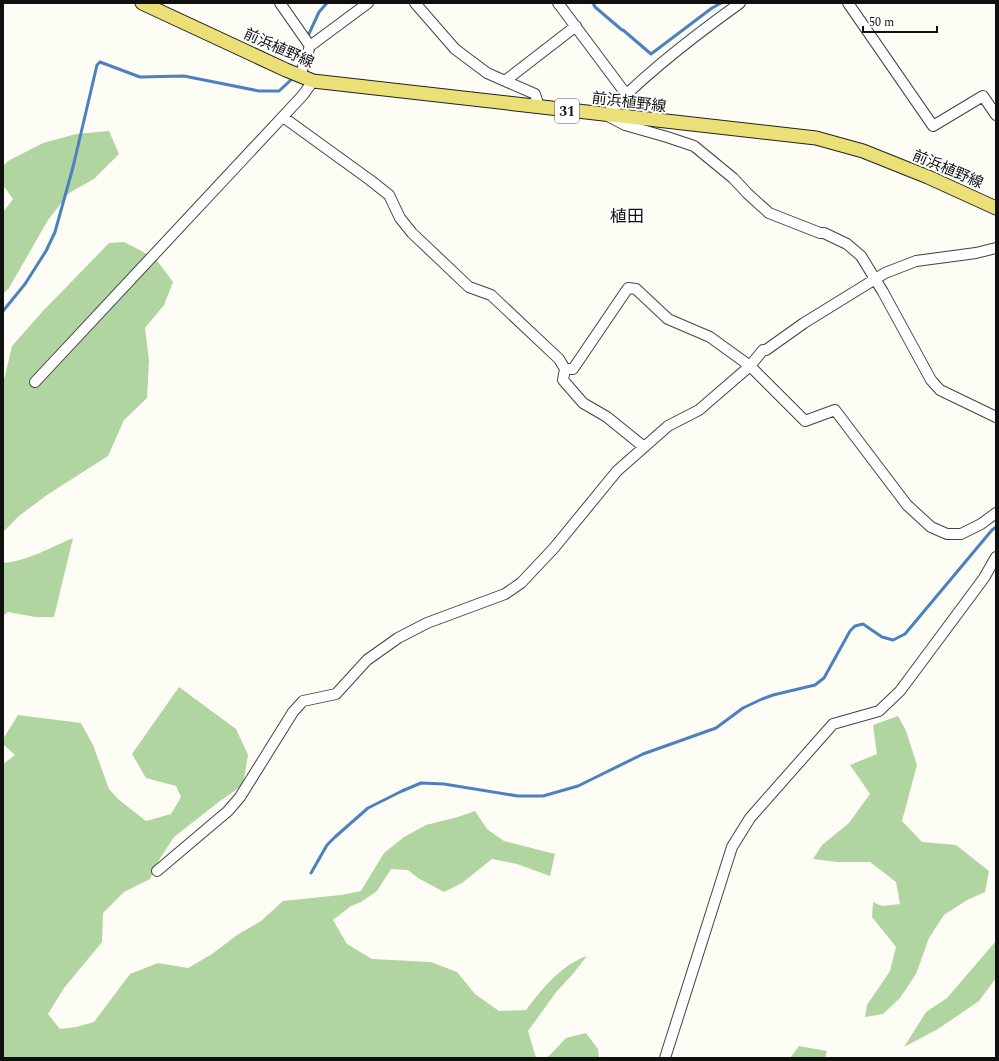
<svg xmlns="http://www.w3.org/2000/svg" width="999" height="1061" font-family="Spectral,'Noto Sans JP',serif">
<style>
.forest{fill:#b1d5a1}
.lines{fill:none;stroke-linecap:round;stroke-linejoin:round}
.stream{stroke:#4c81c1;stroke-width:3}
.minor-casing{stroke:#434343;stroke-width:12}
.major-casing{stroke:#212121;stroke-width:15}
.minor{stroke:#fff;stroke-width:10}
.major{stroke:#ebe078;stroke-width:13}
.labels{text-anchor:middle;stroke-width:4;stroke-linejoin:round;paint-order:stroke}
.shield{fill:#fff;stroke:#585858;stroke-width:1}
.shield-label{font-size:14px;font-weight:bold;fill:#101010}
.street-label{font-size:15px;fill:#101010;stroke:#fff}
.quarter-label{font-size:17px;fill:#101010;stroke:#fff}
</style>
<rect width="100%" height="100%" fill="#fefdf5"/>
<path class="forest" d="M109 131 119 154 94 179 69 193 48 220 9 288 3 294V212L13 199 3 185V166L8 161 43 143 76 134Z
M124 242 155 258 173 282 164 305 145 328 149 361 147 398 124 420 108 456 47 495 19 516 3 532V384L12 346 43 311 109 243Z
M73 538 54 617H35L8 612 3 616V563C28 561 51 547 73 538Z
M179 687 236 729 248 755 243 785 220 801 174 837 159 860 150 879 124 892 103 913 102 942 64 988 48 1014 60 1029 76 1027 94 1022 130 974 158 963 188 968 212 954 237 935 261 921 283 901 341 895 361 891 384 853 404 837 426 825 458 817 475 811 487 829 504 841 555 854 550 876 517 864 492 859 462 883 444 892 418 878 408 870 391 869 377 891 361 902 351 906 333 920 347 944 372 959 431 962 457 972 475 994 499 1011 526 1010C542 989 561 965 587 956L572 975 557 991 528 1031 536 1058H3V764L15 755 3 744V739L18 715 81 723 93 745 109 789 118 799 146 821 171 814 181 797 176 786 146 778 132 754Z
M898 716 906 731 917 765 902 821 922 842 956 845 989 871 985 892 967 900 944 915 929 938 916 974 900 998 883 1014 865 1017 867 1005 890 971 896 947 872 917 873 902 882 906 900 904 896 882 870 862H837L813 859 822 845 849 823 870 794 850 765 877 754 873 725Z
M996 941V978L979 1001 938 1029 904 1047 926 1012 947 998Z
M586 1033 598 1049 599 1058H543L549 1056 566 1038Z
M799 1046 827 1051 825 1058H790Z"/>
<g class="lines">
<path class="stream" d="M593 3 595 7 622 30H623L651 54 712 8 721 3
M307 38 319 12 327 3
M3 311 25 284 46 251 55 232 73 167 97 65 100 62 140 77 184 76 259 91H279L293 78
M311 873 327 845 335 837 368 808 402 791 421 783 444 784 518 796H543L578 786 643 754 716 728 743 708 762 699 773 695 815 685 824 678 850 631 855 626 863 624 882 637 893 640 905 634 992 530 996 527"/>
<defs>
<path id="minor" d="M280 3 310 46 300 76
M415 3 455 49 487 73 505 81
M558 3 626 94
M740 3C694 36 644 74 606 115L625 125 667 137 694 146 733 178 748 194 769 213 820 233H824L847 244 861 256 883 292 931 380 940 390 996 417
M848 3 933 126 983 96 996 115
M310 46 368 3
M539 107 535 94 505 81 576 26
M283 117 370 180 389 195 400 218 412 233 469 287 491 295 559 359 565 369 563 380 583 403 607 417 644 447
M565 369H573L628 288 636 289 668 319 710 337 750 366 805 421 835 410 907 505 931 527 947 534H961L981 524 996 513
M35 382 303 95 313 81
M157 871 228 811 240 797 293 712 303 701 336 694 367 660 398 638 427 623 505 594 521 583 554 548 617 471 668 426 699 410 750 366 763 350H766L804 323 885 273 916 261 976 253 996 248
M665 1058 732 847 750 818 833 724 879 711 900 691 984 578 996 557"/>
<path id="major" d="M142 3 286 70 313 81 816 138 863 151 928 177 996 208"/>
</defs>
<use href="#minor" class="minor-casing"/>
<use href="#major" class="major-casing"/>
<use href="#minor" class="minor"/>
<use href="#major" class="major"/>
</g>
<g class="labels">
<rect class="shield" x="555" y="99" width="24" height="24" rx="3"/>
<g class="shield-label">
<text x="567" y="116">31</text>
</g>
<g class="street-label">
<text transform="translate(279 48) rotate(24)" y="5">前浜植野線</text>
<text transform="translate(629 102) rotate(7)" y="5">前浜植野線</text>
<text transform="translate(948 169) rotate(23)" y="5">前浜植野線</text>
</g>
<g class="quarter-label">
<text x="627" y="222">植田</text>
</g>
</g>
<rect width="999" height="1061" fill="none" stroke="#101010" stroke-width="8"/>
<path d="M863 26v6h74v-6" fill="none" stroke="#101010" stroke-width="2"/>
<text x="869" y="26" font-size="12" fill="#101010" stroke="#ffffff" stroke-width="3" paint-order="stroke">50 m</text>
</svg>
